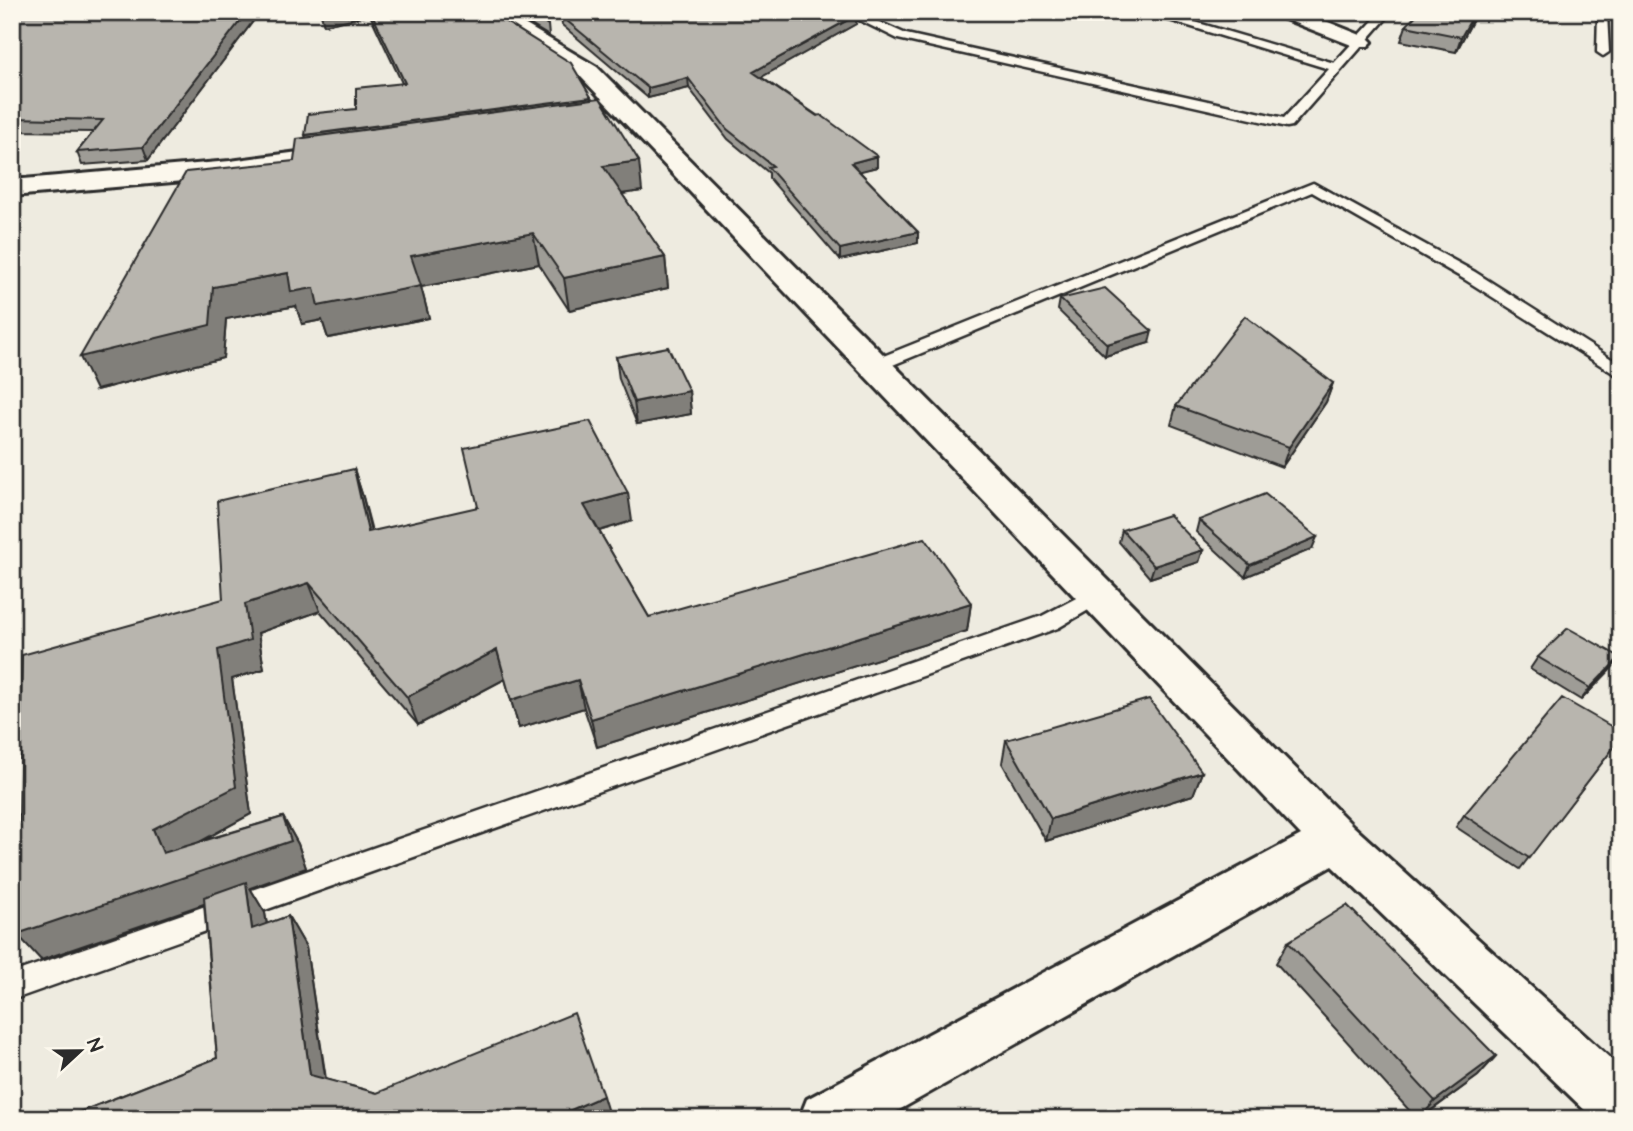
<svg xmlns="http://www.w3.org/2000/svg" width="1633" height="1131" font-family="'Architects Daughter',sans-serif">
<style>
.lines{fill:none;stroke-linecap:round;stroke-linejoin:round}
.service-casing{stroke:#2b2b2b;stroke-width:5}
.minor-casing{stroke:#2b2b2b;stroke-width:6}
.service{fill:#fbf7ec;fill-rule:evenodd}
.minor{fill:#fbf7ec;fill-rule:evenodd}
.wall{fill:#9e9c96;stroke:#2b2b2b;stroke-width:2}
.shaded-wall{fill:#817f7a;stroke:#2b2b2b;stroke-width:2}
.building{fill:#b8b5ae;stroke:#2b2b2b;stroke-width:2}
</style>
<rect width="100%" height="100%" fill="#eeebe0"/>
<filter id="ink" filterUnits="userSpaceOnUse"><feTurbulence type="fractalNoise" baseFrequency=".0143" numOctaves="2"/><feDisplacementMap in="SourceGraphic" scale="14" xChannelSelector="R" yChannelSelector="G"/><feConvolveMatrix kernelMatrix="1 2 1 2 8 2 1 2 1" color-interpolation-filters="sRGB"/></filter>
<g filter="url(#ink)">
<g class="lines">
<defs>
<path id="service" d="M843 12H857L906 34 1284 118 1329 69 1143 12H1161L1334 63 1381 12H1392L1292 126 1287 127 898 39Z
M1598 12 1607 14 1609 52 1603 56 1597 52Z
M1313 183 1475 272 1621 365V378L1464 279 1312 192 883 369 877 370 868 365 871 361Z
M1099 586 1107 589 1110 594 1107 599 1058 628 12 1000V973L1042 616Z"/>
<path id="minor" d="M479 12H504L597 67 1353 826 1621 1068V1119H1594L1332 866 883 1119H799L807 1099 1301 835 581 77Z
M1274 12H1303L1368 38 1372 42 1368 46H1354L1277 16Z
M344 146 353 148 356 153 353 158 230 177 12 196V180L230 161Z"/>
</defs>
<use href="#service" class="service-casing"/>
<use href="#minor" class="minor-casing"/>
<use href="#service" class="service"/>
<use href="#minor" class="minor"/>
</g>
<path class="wall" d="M12 12H260L148 160 82 165 77 152 93 132 12 131Z
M321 12H490L591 97 642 191 622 194 665 257 668 288 569 310 539 264 421 287 429 318 328 338 322 320 302 324 296 306 226 319 223 358 96 390 294 161 306 138 402 83 370 15 324 25Z
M510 12H540L548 25 549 36Z
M1477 12 1456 52 1401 41 1406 26Z
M857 15 856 24 761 77 877 156V167L859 171 918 232V243L840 260 769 178V173L728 139 689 88 648 98 562 25 561 16Z
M1060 299 1149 343 1105 356 1058 310Z
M616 357 689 391 691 414 637 424 619 379Z
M1333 383 1326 402 1282 467 1171 425 1176 406Z
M354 469 363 497 372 531 632 521 599 531 649 617 971 603 967 631 597 747 584 708 519 728 505 679 418 725 320 611 258 633 264 669 232 679 251 814 201 841 283 817 298 844 306 868 250 888 265 913 267 924 288 916 306 947 326 1079 377 1093 603 1096 62 1119 217 1058 204 904 41 960 223 599Z
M1199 520 1312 549 1245 577 1196 532Z
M1122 530 1203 550 1199 562 1150 578 1119 542Z
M1538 657H1620L1611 669 1581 700 1530 669Z
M1621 738 1520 869 1456 827 1464 815Z
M1006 740 1202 772 1193 795 1046 841 1002 763Z
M1288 942 1496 1056 1478 1076 1420 1119H1417L1276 963Z"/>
<path class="shaded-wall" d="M247 12H260L148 160 143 147Z
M329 12H369L370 15 324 25 321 14Z
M1475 12H1477L1456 52 1461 37Z
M857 15 856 24 753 82V72Z
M688 78 689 88 648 98V88Z
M591 97 593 109 309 148 305 135Z
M877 156V167L850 174 851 163Z
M639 161 642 191 607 196 603 166Z
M918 232V243L840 260V249Z
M533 233 539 264 421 287 429 318 328 338 322 320 302 324 296 306 226 319 223 358 96 390 80 357 213 287 288 273 411 256Z
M665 257 668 288 569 310 564 278Z
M1152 331 1149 343 1105 356 1107 344Z
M1333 383 1326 402 1282 467 1289 447Z
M689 391 691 414 637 424 634 402Z
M354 469 363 497 378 561 368 532Z
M628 493 632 521 589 534 584 505Z
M1317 537 1312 549 1245 577 1250 565Z
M1203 550 1199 562 1150 578 1154 566Z
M309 583 320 611 258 633 264 669 232 679 251 814 172 857 283 817 298 844 306 868 250 888 265 913 272 959 252 929 247 889 41 960 17 934 163 853 153 829 218 650 245 604Z
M971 603 967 631 597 747 591 719Z
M497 650 505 679 418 725 407 697Z
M1620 657 1611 669 1581 700 1590 688Z
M578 680 584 708 519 728 511 700Z
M1202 772 1193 795 1046 841 1051 819Z
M288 916 306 947 329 1103 310 1075Z
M1496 1056 1478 1076 1419 1119 1435 1101Z
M603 1096 610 1119H550Z"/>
<path class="building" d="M12 12H247L143 147 77 152 103 120 12 118Z
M371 12H490L571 63 591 97 305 135 308 114 356 109V88L405 83Z
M527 12H540L548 25Z
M576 12H848L857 15 753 72 817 116 821 115 877 156 851 163 918 232 840 249 768 167 773 166 727 129 688 78 648 88 561 16Z
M1419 12H1475L1461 37 1406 26Z
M600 98 639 161 603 166 665 257 564 278 533 233 411 256 421 286 318 306 314 288 291 292 288 273 213 287 210 325 80 357 186 172 294 161 297 139Z
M1105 288 1152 331 1107 344 1060 299Z
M1245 316 1333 383 1289 447 1176 406Z
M668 347 689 391 634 402 616 357Z
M590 421 628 493 584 505 649 617 925 538 971 603 591 719 578 680 511 700 497 650 407 697 309 583 245 604 250 640 218 650 236 787 153 829 163 853 283 817 291 841 17 934 22 655 223 599 217 501 354 469 368 532 478 507 464 448Z
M1265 494 1317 537 1250 565 1199 520Z
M1169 515 1203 550 1154 566 1122 530Z
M1568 628 1620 657 1590 688 1538 657Z
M1562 698 1621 732V738L1529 858 1464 815Z
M1149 699 1202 772 1051 819 1006 740Z
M246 882 252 929 288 916 310 1075 377 1093 574 1013 603 1096 550 1119H62L217 1058 204 897Z
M1347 905 1496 1056 1435 1101 1288 942Z"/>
</g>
<rect width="1633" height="1131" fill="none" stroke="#fbf7ec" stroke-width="42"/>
<rect x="21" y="21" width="1591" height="1089" fill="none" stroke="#2b2b2b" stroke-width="2.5" filter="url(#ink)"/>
<g transform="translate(80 1051) rotate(68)" stroke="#fbf7ec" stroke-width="5" paint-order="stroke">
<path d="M0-5L12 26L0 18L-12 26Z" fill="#2b2b2b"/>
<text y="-10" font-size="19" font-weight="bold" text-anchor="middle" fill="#2b2b2b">N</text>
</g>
</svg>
